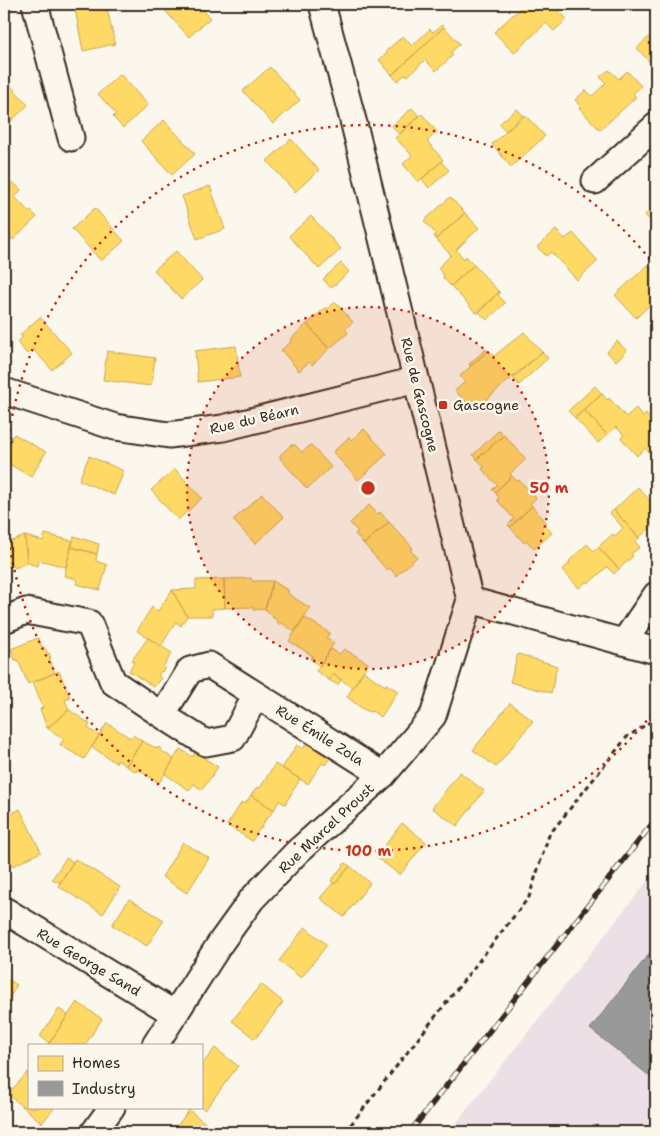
<svg xmlns="http://www.w3.org/2000/svg" width="660" height="1136" font-family="'Shantell Sans',sans-serif">
<style>
.built{fill:#ece0e6}
.homes{fill:#ffd966;stroke:#c4a450}
.industry{fill:#999;stroke:#7d7874}
.lines{fill:none;stroke-linecap:round;stroke-linejoin:round}
.minor-casing{stroke:#3b2a1e;stroke-width:29}
.path{stroke:#3b2a1e;stroke-width:3;stroke-dasharray:5 4;stroke-linecap:butt}
.minor{stroke:#fbf7ec;stroke-width:25}
.rail-casing{stroke:#3b2a1e;stroke-width:5.5}
.rail{stroke:#fbf7ec;stroke-width:4;stroke-dasharray:11;stroke-linecap:butt}
.ring{fill:none;stroke:#c8321e;stroke-width:2.5;stroke-dasharray:2.5 5}
.poi-dot{fill:#c8321e;stroke:#fbf7ec;stroke-width:2}
.labels{text-anchor:middle;stroke-width:5;stroke-linejoin:round;paint-order:stroke}
.street-label{font-size:14px;fill:#3b2a1e;stroke:#fbf7ec}
.poi-label{font-size:14px;fill:#3b2a1e;stroke:#fbf7ec;text-anchor:start}
.centre{fill:#c8321e;stroke:#fbf7ec;stroke-width:2.5}
.ring-label{font-size:15px;text-anchor:middle;font-weight:bold;fill:#c8321e;stroke:#fbf7ec;stroke-width:5;stroke-linejoin:round;paint-order:stroke}
</style>
<rect width="100%" height="100%" fill="#fbf7ec"/>
<filter id="ink" filterUnits="userSpaceOnUse"><feTurbulence type="fractalNoise" baseFrequency=".02" numOctaves="2"/><feDisplacementMap in="SourceGraphic" scale="10" xChannelSelector="R" yChannelSelector="G"/><feConvolveMatrix kernelMatrix="1 2 1 2 8 2 1 2 1" color-interpolation-filters="sRGB"/></filter>
<g filter="url(#ink)">
<path class="built" d="M656 870V1132H449Z"/>
<path class="homes" d="M74 4H106L115 44 83 51Z
M159 4H198L210 18 189 37Z
M525 4H552L567 19 554 31 546 23 514 53 494 32Z
M442 25 444 27 392 75 379 60 387 53 386 51 403 36 412 46 430 29 433 32Z
M444 27 460 44 451 52 453 55 436 71 425 60 408 76 406 74 397 81 392 75Z
M656 30V69L637 48Z
M270 67 300 100 273 124 243 91Z
M609 70 619 79 627 71 641 86 633 94 636 97 600 130 579 108 581 107 575 100 586 90 592 96 606 83 600 77Z
M120 74 148 105 123 128 113 117 116 114 98 94Z
M4 78 28 105 7 125 4 122Z
M412 108 419 116 399 134 392 126Z
M517 109 523 115 506 131 499 124Z
M422 114 437 132 427 141 443 160 418 182 403 164 412 155 395 138Z
M525 115 545 136 511 167 492 144Z
M164 120 195 154 172 175 141 141Z
M291 139 319 170 295 192 267 161Z
M441 162 449 170 429 188 422 179Z
M13 182 21 190 15 197 29 212 30 210 37 217 13 240 4 230V190Z
M210 186 225 229 197 239 182 196Z
M450 197 465 213 436 239 434 236 436 234 424 221Z
M656 205V227L645 215Z
M95 208 124 241 101 261 72 229Z
M465 213 479 228 456 250 464 259 466 256 474 265 451 286 443 278 444 276 438 268 451 255 436 239Z
M311 216 341 249 319 269 289 236Z
M556 230 565 239 573 233 598 261 577 280 551 252 546 256 537 247Z
M176 251 202 280 181 299 154 270Z
M341 263 349 272 331 288 323 279Z
M474 265 499 292 476 313 451 286Z
M648 265 656 274V299L636 318 615 295Z
M499 292 500 293 498 295 505 303 487 320 479 312 477 314Z
M335 302 353 322 345 329 348 333 329 349 307 324 325 308 327 309Z
M40 317 72 353 52 370 33 349 27 354 17 342 23 337 20 335Z
M307 324 329 349 312 365 309 362 299 371 281 350 291 342 290 340Z
M524 332 542 352 474 410 455 391 465 382 460 376 488 351 494 356Z
M617 341 627 351 616 361 607 352Z
M236 346 240 377 198 382 195 351Z
M486 349 488 351 470 366 469 364Z
M107 351 155 358 151 386 103 380Z
M542 352 548 358 519 385 513 378Z
M595 386 602 394 575 418 568 411Z
M602 394 607 400 609 398 626 417 636 408 643 417 646 414 656 425V460L645 448 637 456 621 438 624 435 616 427 607 435 584 410Z
M584 410 607 435 598 443 575 418Z
M364 429 387 454 358 480 333 452 349 437 351 440Z
M499 430 504 435 477 459 473 455Z
M14 434 46 452 31 477 4 461V451Z
M504 435 526 459 510 474 512 476 495 492 492 490 497 485 482 469 484 467 477 459Z
M291 445H295L302 452 311 445 331 467 307 489 280 458V455Z
M89 456 124 471 114 495 79 480Z
M175 469 202 498 178 520 151 490Z
M512 476 517 481 519 480 536 498 530 504 532 506 510 527 508 525 514 519 497 500 499 498 495 492Z
M638 487 656 508V519L651 524 652 526 639 538 614 510Z
M262 494 284 517 255 544 233 520Z
M369 505 378 514 380 512 389 522 364 544 355 534 358 532 350 523Z
M532 506 547 523 545 525 552 533 534 549 527 541 524 543 510 527Z
M614 510 639 538 635 542 640 547 631 554 633 556 619 569 598 547 613 534 615 536 623 528 610 513Z
M389 522 413 548 410 550 417 557 396 576 390 568 387 570 364 544Z
M45 534 73 541 66 567 39 560 38 566 27 563 25 536 43 541Z
M25 536 27 563 15 568 13 565 4 569V539L6 543Z
M74 536 99 544 97 554 71 547Z
M587 544 594 551 598 547 619 569 614 574 607 567 589 583 587 581 579 588 562 570 570 563 569 561Z
M71 547 97 554 96 561 107 565 100 590 76 584 77 579 64 576Z
M251 578 252 581H273L265 609 253 610V607L225 608 224 579Z
M224 579 225 608 212 609V616H187L172 590 196 589V580Z
M273 581 289 591 287 593 310 608 295 632 282 623 280 625 277 622 278 621 272 617 273 616 265 609Z
M172 590 187 616 181 626 176 622 161 646 137 631 152 607 158 611Z
M304 617 330 633 326 638 334 643 320 666 310 659 313 656 289 641Z
M38 638 42 647H44L48 654 49 653 51 658 49 659 55 673 28 684 18 660H15L11 649Z
M148 638 172 653 163 667 165 668 162 672 161 671 158 676 161 678 154 687 129 671 134 662 132 660Z
M331 649 340 654 344 649 368 663 353 688 333 674 329 680 316 671Z
M518 654 557 666 551 693 510 682Z
M59 671 70 698 65 700 69 710 47 728 40 709 43 708 33 682Z
M363 671 385 686 386 684 398 691 381 717 372 711 370 712 363 709 347 697Z
M333 674 341 680 338 685 329 680Z
M510 703 533 721 496 767 473 750Z
M69 710 90 724 88 728 99 736 84 759 60 745 64 739 47 728Z
M107 723 130 738 133 735 142 741 126 766 117 760 116 763 92 747Z
M142 741 158 749 159 747 162 749 161 751 174 759 159 783 137 769 136 772 126 766Z
M308 741 332 755 325 765 322 763 308 784 282 768 297 745 303 749Z
M180 749 193 757 195 752 218 767 202 790 194 784 189 790 165 774Z
M275 764 300 779 285 804 279 801 274 810 251 795 257 787 260 788Z
M460 772 484 791 457 826 432 808Z
M251 795 274 810 267 819 266 818 261 829 260 828 252 841 227 825 242 802 245 804Z
M20 809 41 852 13 866 4 847V818Z
M402 823 426 842 400 875 376 857Z
M183 842 209 858 187 893 162 877Z
M66 858 73 862 60 883 52 879Z
M75 859 120 887 103 914 58 886Z
M345 863 350 866 335 884 331 881Z
M350 866 370 883 344 917 320 898 333 883 335 884Z
M129 899 164 920 147 946 112 925Z
M305 927 327 945 301 978 279 961Z
M4 977 17 985 4 1006Z
M261 984 283 1002 255 1039 232 1021Z
M77 1002 102 1019 85 1045H48Z
M59 1009 68 1015 49 1043 40 1036Z
M215 1048 238 1066 205 1110 201 1107V1066Z
M28 1072 29 1107H55L42 1123 8 1094Z
M189 1110 210 1127 206 1132H169L172 1128 174 1130Z"/>
<path class="industry" d="M656 945V1081L590 1029Z"/>
<g class="lines">
<defs>
<path id="minor" d="M35 4 71 138
M322 4 354 124 470 600
M595 181 656 126
M4 391 115 427 169 435 223 428 416 380
M470 600 656 651
M4 620 26 611 89 623 113 682 162 715 190 670 209 665 383 775
M624 642 656 595
M162 715 206 743 233 738 256 695
M4 910 175 1014
M155 1045 221 942 252 899 297 852 383 775 433 716 470 600
M94 1132 112 1107"/>
</defs>
<use href="#minor" class="minor-casing"/>
<path class="path" d="M345 1132 529 897 549 835 627 737 656 718"/>
<use href="#minor" class="minor"/>
<defs>
<path id="rail" d="M410 1132 656 819"/>
</defs>
<use href="#rail" class="rail-casing"/>
<use href="#rail" class="rail"/>
</g>
</g>
<circle cx="368" cy="488" r="181" fill="#c8321e" fill-opacity=".12"/>
<g class="ring">
<circle cx="368" cy="488" r="181"/>
<path d="M656 709A363 363 0 1 1 656 267"/>
</g>
<rect class="poi-dot" x="438" y="400" width="10" height="10" rx="2.5"/>
<g class="labels">
<g class="street-label">
<text transform="translate(420 395) rotate(76)" y="5">Rue de Gascogne</text>
<text transform="translate(254 419) rotate(-13)" y="5">Rue du Béarn</text>
<text transform="translate(320 735) rotate(32)" y="5">Rue Émile Zola</text>
<text transform="translate(326 828) rotate(-43)" y="5">Rue Marcel Proust</text>
<text transform="translate(89 962) rotate(31)" y="5">Rue George Sand</text>
</g>
<g class="poi-label">
<text x="453" y="410">Gascogne</text>
</g>
</g>
<circle cx="368" cy="488" r="8" class="centre"/>
<g class="ring-label">
<text x="549" y="493">50 m</text>
<text x="368" y="856">100 m</text>
</g>
<rect width="660" height="1136" fill="none" stroke="#fbf7ec" stroke-width="20"/>
<rect x="10" y="10" width="640" height="1116" fill="none" stroke="#3b2a1e" stroke-width="2" filter="url(#ink)"/>
<rect x="28" y="1044" width="175" height="65" fill="#fbf7ec" stroke="#aea59a"/>
<rect x="38" y="1056" width="25" height="15" fill="#ffd966" stroke="#aea59a"/>
<text x="72" y="1068" font-size="15" fill="#3b2a1e">Homes</text>
<rect x="38" y="1081" width="25" height="15" fill="#999999" stroke="#aea59a"/>
<text x="72" y="1094" font-size="15" fill="#3b2a1e">Industry</text>
</svg>
